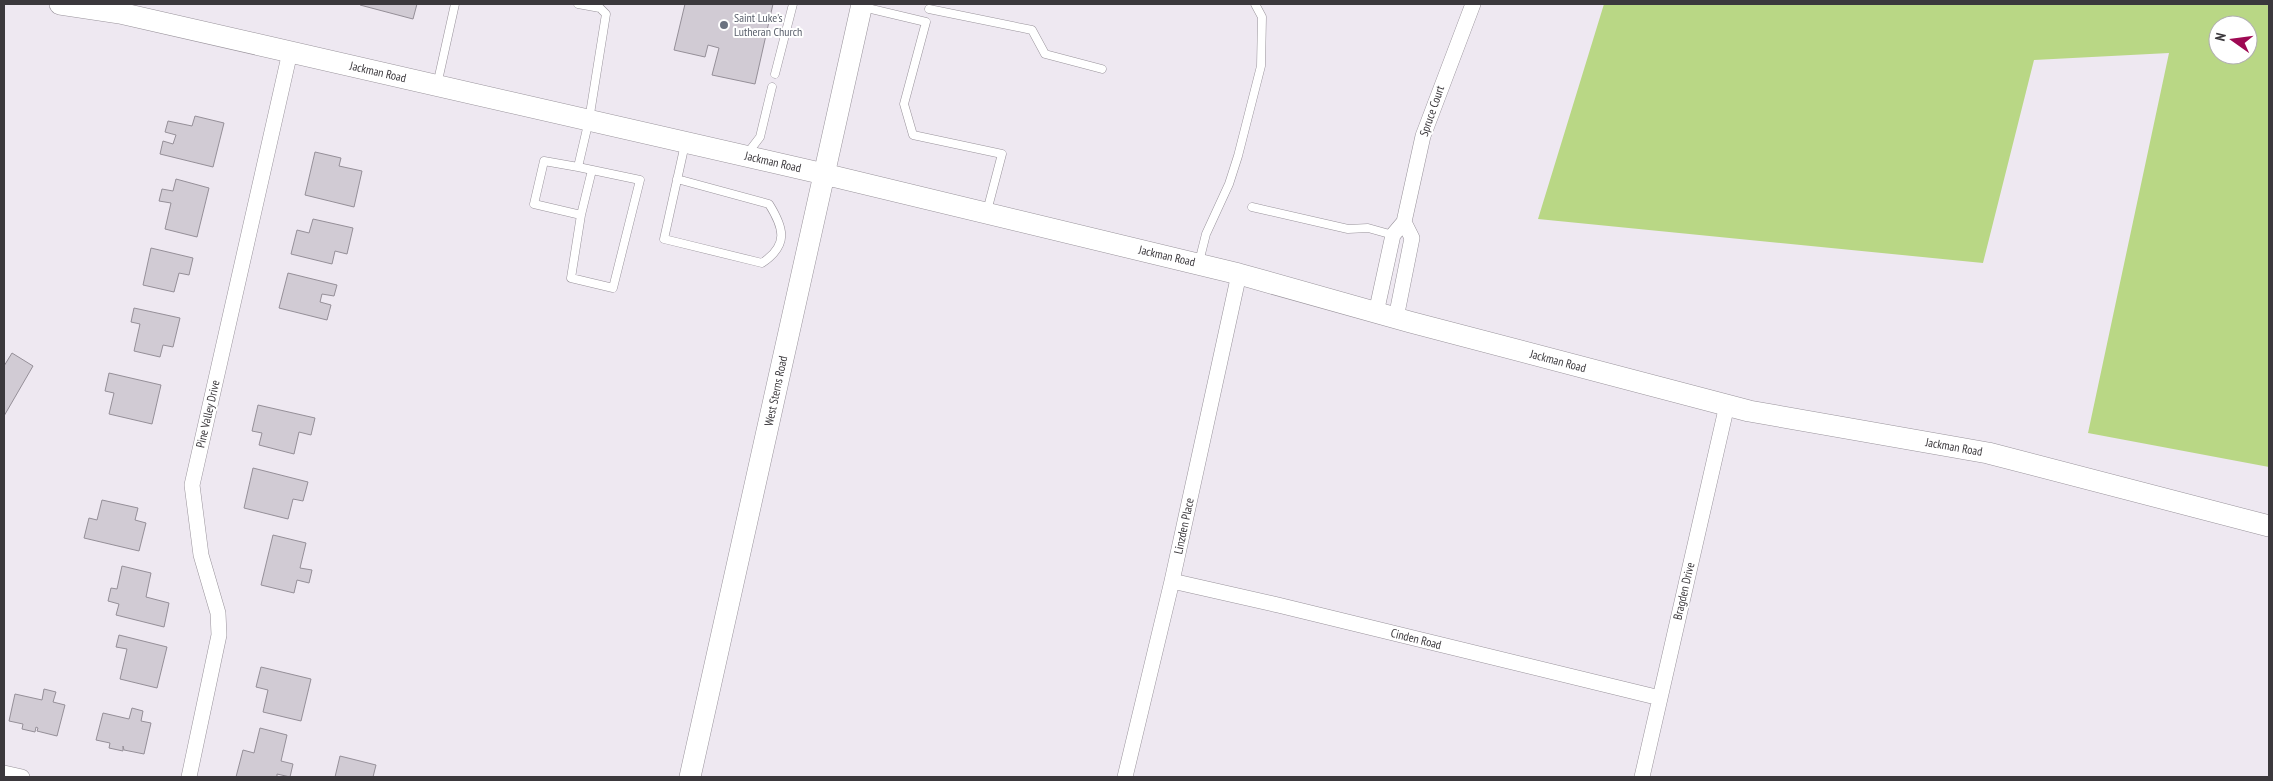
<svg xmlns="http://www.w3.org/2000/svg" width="2273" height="781" font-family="'PT Sans Narrow',sans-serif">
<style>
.green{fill:#b9d785;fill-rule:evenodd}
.building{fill:#d1cbd4;stroke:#958f98}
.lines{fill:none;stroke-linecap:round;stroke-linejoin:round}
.lane-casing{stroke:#99939b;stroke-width:9}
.street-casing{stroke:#99939b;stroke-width:16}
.secondary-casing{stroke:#99939b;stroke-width:22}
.lane{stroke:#fff;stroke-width:8}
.street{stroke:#fff;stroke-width:15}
.secondary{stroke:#fff;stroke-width:21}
.worship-dot{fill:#6b7280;stroke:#fff;stroke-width:2}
.labels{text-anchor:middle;stroke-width:4;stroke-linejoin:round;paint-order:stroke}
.worship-label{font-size:12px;fill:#5b616d;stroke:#fff;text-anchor:start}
.street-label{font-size:12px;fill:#3b383c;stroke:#fff}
</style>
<rect width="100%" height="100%" fill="#eee8f1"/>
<path class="green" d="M1604 4H2269V467L2088 433 2169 53 2034 60 1983 263 1538 219ZM2218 25H2248V55H2218Z"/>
<path class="building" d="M360 4H417L413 19 360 5Z
M685 4H773L755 84 712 75 719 48 708 45 705 57 674 50Z
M195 116 224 123 213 167 160 154 163 141 173 144 176 135 165 132 168 121 192 126Z
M315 152 341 158 339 166 362 171 354 207 305 195Z
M176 179 209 188 197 237 165 229 171 203 159 201 162 189 173 191Z
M313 219 353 228 347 254 335 251 332 264 291 254 297 230 309 233Z
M151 248 193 258 189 275 179 273 174 292 143 285Z
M288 273 337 285 334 296 322 294 320 302 331 305 327 320 279 308Z
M134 308 180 318 173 347 163 345 160 357 134 351 140 324 131 322Z
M12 353 33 366 4 416V366Z
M109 373 161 385 152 424 109 414 114 393 105 391Z
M258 405 315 418 311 435 299 432 294 454 259 445 262 433 252 431Z
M253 468 308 482 303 501 293 499 288 519 244 508Z
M102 500 138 508 135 520 146 523 139 551 84 538 89 518 97 520Z
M273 535 306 543 300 568 312 570 309 583 297 580 294 593 261 585Z
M122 566 151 573 146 597 169 603 164 627 116 615 119 604 108 601 111 588 117 589Z
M119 635 167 647 157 688 120 679 127 649 116 647Z
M261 667 311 679 301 721 263 712 268 690 256 687Z
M44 689 56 692 53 702 65 705 57 736 37 731 38 728 36 727 35 732 22 729 23 724 9 721 15 694 42 700Z
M132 708 143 711 141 721 151 723 144 754 124 750 123 746V751L109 748 110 743 96 740 103 713 129 719Z
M260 728 287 735 281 761 293 764 290 777 277 774V777H236L243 750 254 753Z
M340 756 376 765 373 777H335Z"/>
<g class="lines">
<defs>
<path id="lane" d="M863 7 926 22 904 104 913 135 1002 154 987 211
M929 9 1032 30 1045 54 1102 69
M775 74 793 4
M437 85 455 4
M747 154 760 137 772 87
M578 167 640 180 613 288 571 278 581 215 534 204 544 161 578 167 589 120 606 14 600 8 578 4
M677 179 769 204C784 228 789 245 762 263L664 239 685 144
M1252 207 1348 229 1368 228 1393 235
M581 215 592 170
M1199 262 1206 234 1229 184 1238 156 1261 66 1262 17 1255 4"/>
<path id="street" d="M1376 313 1393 235 1404 222 1423 136 1473 4
M1396 318 1412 238 1404 222
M1172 581 1278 605 1660 698
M4 773 22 777
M189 777 219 635 218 613 201 555 192 485 290 52
M1125 777 1172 581 1239 274
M1642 777 1727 405"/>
<path id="secondary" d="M60 4 120 13 824 174 1239 274 1410 322 1749 411 1988 453 2269 526
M690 777 862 4"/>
</defs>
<use href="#lane" class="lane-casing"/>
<use href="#street" class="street-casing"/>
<use href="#secondary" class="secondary-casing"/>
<use href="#lane" class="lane"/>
<use href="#street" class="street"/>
<use href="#secondary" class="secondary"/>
</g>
<circle class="worship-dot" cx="724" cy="25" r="5"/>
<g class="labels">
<g class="worship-label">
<text x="734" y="22">Saint Luke's<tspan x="734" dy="14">Lutheran Church</tspan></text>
</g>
<g class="street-label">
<text transform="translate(378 72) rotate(13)" y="4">Jackman Road</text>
<text transform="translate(1432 111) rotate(-71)" y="4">Spruce Court</text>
<text transform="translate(773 162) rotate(13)" y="4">Jackman Road</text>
<text transform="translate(1167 256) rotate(13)" y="4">Jackman Road</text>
<text transform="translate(1558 361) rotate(15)" y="4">Jackman Road</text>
<text transform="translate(776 391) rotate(-78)" y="4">West Sterns Road</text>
<text transform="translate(208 414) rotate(-77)" y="4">Pine Valley Drive</text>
<text transform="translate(1954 447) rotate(10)" y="4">Jackman Road</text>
<text transform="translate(1184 526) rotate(-78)" y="4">Linzden Place</text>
<text transform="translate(1684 591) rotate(-77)" y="4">Bragden Drive</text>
<text transform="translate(1416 639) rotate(14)" y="4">Cinden Road</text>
</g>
</g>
<rect width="2273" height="781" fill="none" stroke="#3b383c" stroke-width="10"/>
<g transform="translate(2233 40) rotate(284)"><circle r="24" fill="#ffffff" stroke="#b1afb1"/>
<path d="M0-4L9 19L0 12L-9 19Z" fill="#9e0953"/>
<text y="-8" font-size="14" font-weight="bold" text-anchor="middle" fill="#3b383c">N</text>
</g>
</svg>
